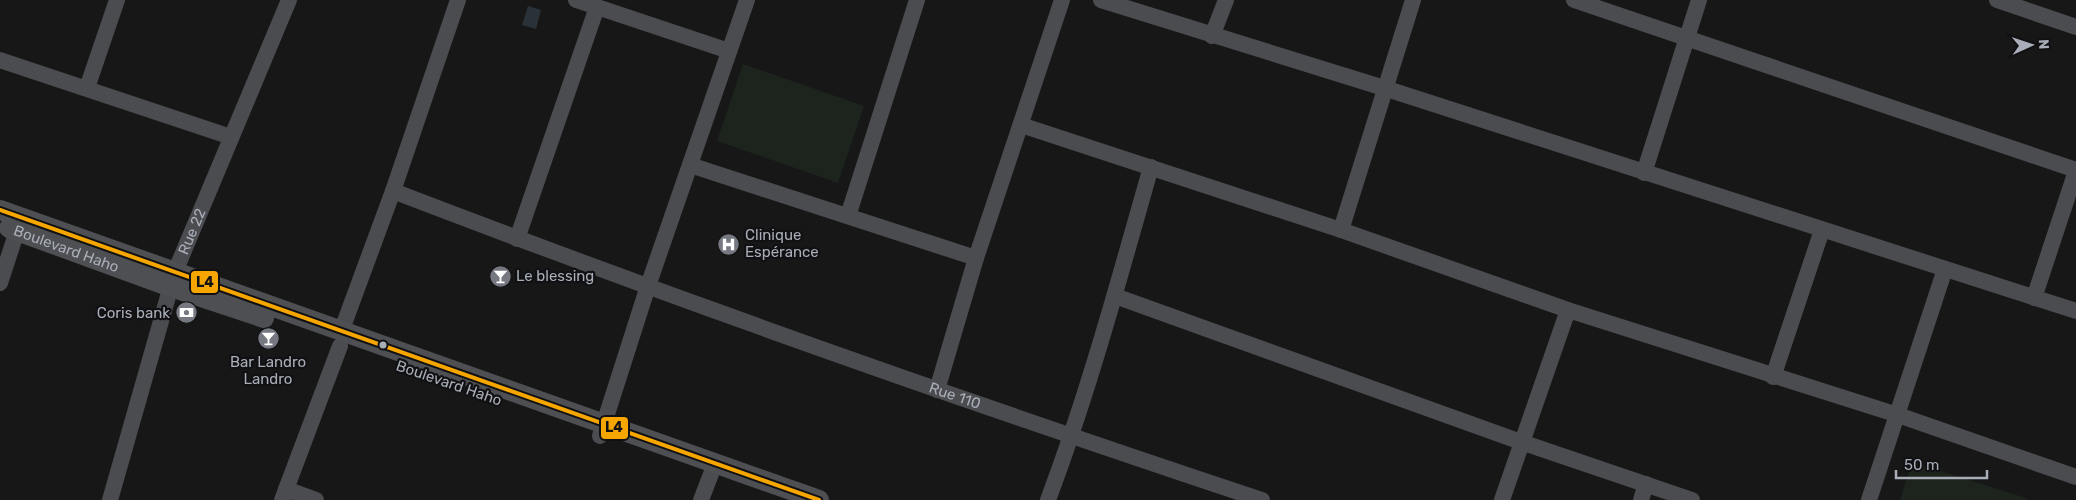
<svg xmlns="http://www.w3.org/2000/svg" width="2076" height="500" font-family="Rubik,sans-serif">
<style>
.green{fill:#1d241e}
.water{fill:#2a3239}
.lines{fill:none;stroke-linecap:round;stroke-linejoin:round}
.minor{stroke:#4b4c50;stroke-width:16}
.major{stroke:#4d4f52;stroke-width:20}
.bus-1-casing{stroke:#111113;stroke-width:8}
.bus-1{stroke:#f7a600;stroke-width:4}
.bus-dot{fill:#a8adb8;stroke:#111113;stroke-width:2}
.labels{text-anchor:middle;stroke-width:4.5;stroke-linejoin:round;paint-order:stroke}
.street-label{font-size:15px;fill:#a8adb8;stroke:#111113}
.poi-label{font-size:15px;fill:#a8adb8;stroke:#111113;text-anchor:start}
.line-badge{stroke:#111113;stroke-width:2}
.pale-badge-label{font-size:14px;text-anchor:middle;font-weight:bold;fill:#111}
</style>
<rect width="100%" height="100%" fill="#171717"/>
<path class="green" d="M743 64 864 106 838 183 717 141Z
M1912 462 2026 498V500H1900Z"/>
<path class="water" d="M528 6 541 10 536 29 522 25Z"/>
<g class="lines">
<g class="minor">
<path d="M576 0 729 51"/>
<path d="M1101 0 1384 88 2076 311"/>
<path d="M1574 0 2076 170"/>
<path d="M1997 0 2076 27"/>
<path d="M1212 36 1226 0"/>
<path d="M0 60 231 137"/>
<path d="M87 88 117 0"/>
<path d="M1021 125 1341 230 1568 310 1898 415 2076 477"/>
<path d="M690 165 976 258"/>
<path d="M1644 173 1699 0"/>
<path id="s1" d="M393 191C680 301 970 403 1262 500"/>
<path d="M848 216 917 0"/>
<path d="M1341 230 1413 0"/>
<path d="M517 239 597 7"/>
<path d="M0 283 17 231"/>
<path d="M1115 296 1521 442 1692 500"/>
<path d="M2034 298 2076 171"/>
<path d="M341 332 393 191 458 0"/>
<path d="M1773 377 1822 230"/>
<path d="M937 390 976 258 1062 0"/>
<path d="M600 436 648 286 747 0"/>
<path d="M286 489 316 500"/>
<path id="s2" d="M110 500 175 272 289 0"/>
<path d="M282 500 340 346"/>
<path d="M701 500 711 474"/>
<path d="M1048 500C1089 391 1119 279 1151 167"/>
<path d="M1502 500 1568 310"/>
<path d="M1641 500 1646 484"/>
<path d="M1869 500 1945 269"/>
</g>
<g class="major">
<path d="M0 210 819 500"/>
<path id="s3" d="M9 228 171 287 264 318"/>
</g>
<defs>
<path id="bus-1" d="M0 210 819 500"/>
</defs>
<use href="#bus-1" class="bus-1-casing"/>
<use href="#bus-1" class="bus-1"/>
</g>
<defs>
<symbol id="hospital-disc" viewBox="-11 -11 22 22"><circle r="9.5" fill="#757880" stroke="#111113"/><path d="M-5-5h3v3.5h4V-5h3V5h-3V1.5h-4V5h-3Z" fill="#fff"/></symbol>
<symbol id="bar-disc" viewBox="-11 -11 22 22"><circle r="9.5" fill="#757880" stroke="#111113"/><path d="M-6-5H6L.8 .8V4.5H3.5V6h-7V4.5H-.8V.8Z" fill="#fff"/></symbol>
<symbol id="bank-disc" viewBox="-11 -11 22 22"><circle r="9.5" fill="#757880" stroke="#111113"/><path d="M-6-4H6V4H-6ZM0-2.3a2.3 2.3 0 1 0 0 4.6a2.3 2.3 0 1 0 0-4.6Z" fill="#fff"/></symbol>
</defs>
<g fill-rule="evenodd">
<use href="#hospital-disc" x="716" y="232" width="25" height="25"/>
<use href="#bar-disc" x="488" y="264" width="25" height="25"/>
<use href="#bank-disc" x="174" y="300" width="25" height="25"/>
<use href="#bar-disc" x="256" y="326" width="25" height="25"/>
</g>
<circle class="bus-dot" cx="383" cy="345" r="4.5"/>
<g class="labels">
<g class="street-label">
<text dy="5" stroke="none"><textPath href="#s2" startOffset="281">Rue 22</textPath></text>
<text dy="5" stroke="none"><textPath href="#s3" startOffset="61">Boulevard Haho</textPath></text>
<text transform="translate(449 383) rotate(19)" y="5">Boulevard Haho</text>
<text dy="5" stroke="none"><textPath href="#s1" startOffset="598">Rue 110</textPath></text>
</g>
<g class="poi-label">
<text x="745" y="240">Clinique<tspan x="745" dy="17">Espérance</tspan></text>
<text x="516" y="281">Le blessing</text>
<text x="170" y="318" text-anchor="end">Coris bank</text>
<text x="268" y="367" text-anchor="middle">Bar Landro<tspan x="268" dy="17">Landro</tspan></text>
</g>
</g>
<g class="line-badge">
<rect x="190" y="270" width="29" height="24" rx="5" fill="#f7a600"/>
<rect x="600" y="416" width="29" height="24" rx="5" fill="#f7a600"/>
</g>
<g class="pale-badge-label">
<text x="205" y="287">L4</text>
<text x="614" y="432">L4</text>
</g>
<g transform="translate(2031 45) rotate(87)" stroke="#111113" stroke-width="4" paint-order="stroke">
<path d="M0-4L9 19L0 12L-9 19Z" fill="#a8adb8"/>
<text y="-8" font-size="14" font-weight="bold" text-anchor="middle" fill="#a8adb8">N</text>
</g>
<path d="M1896 470v8h91v-8" fill="none" stroke="#a8adb8" stroke-width="2.5"/>
<text x="1904" y="470" font-size="15" fill="#a8adb8" stroke="#111113" stroke-width="4" paint-order="stroke">50 m</text>
</svg>
